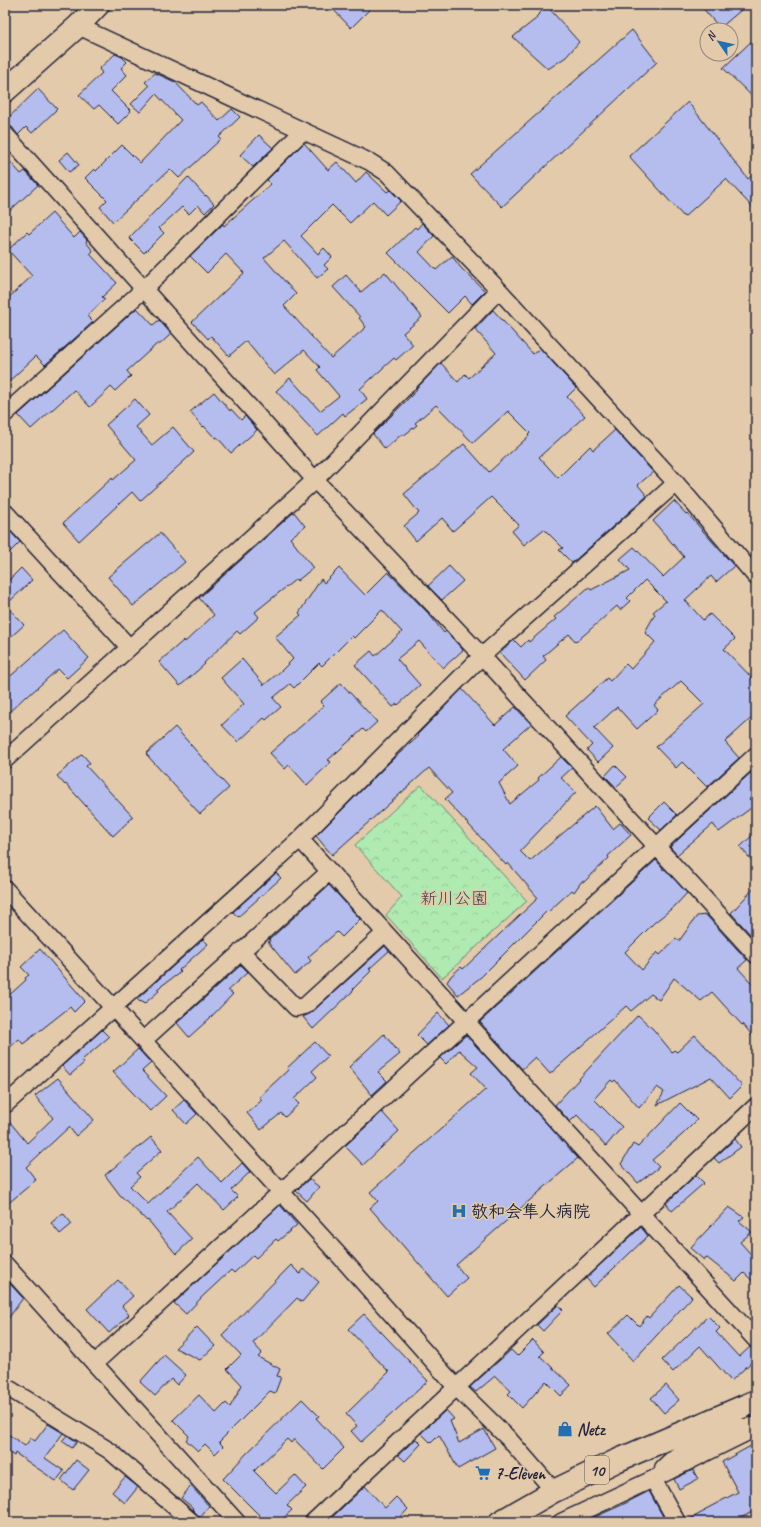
<svg xmlns="http://www.w3.org/2000/svg" width="761" height="1527" font-family="Caveat,'Klee One',sans-serif">
<style>
.park{fill:url(#park-crowns);stroke:#688676}
.building{fill:#b4bdee;stroke:#22223b}
.lines{fill:none;stroke-linecap:round;stroke-linejoin:round}
.street-casing{stroke:#22223b;stroke-width:19}
.secondary-casing{stroke:#22223b;stroke-width:25}
.highway-casing{stroke:#22223b;stroke-width:25}
.street{stroke:#e2caaa;stroke-width:16}
.secondary{stroke:#e2caaa;stroke-width:22}
.highway{stroke:#e2caaa;stroke-width:22}
.labels{text-anchor:middle;stroke-width:3;stroke-linejoin:round;paint-order:stroke}
.shield{fill:#e2caaa;stroke:#5c545c;stroke-width:1}
.shield-label{font-size:16px;font-weight:bold;fill:#22223b}
.park-label{font-size:17px;fill:#37404d;stroke:#e2caaa}
.poi-label{font-size:17px;font-weight:bold;fill:#22223b;stroke:#e2caaa;text-anchor:start}
</style>
<defs>
<pattern id="park-crowns" width="20" height="18" patternUnits="userSpaceOnUse"><rect width="20" height="18" fill="#afebb0"/><path d="M2 6a3 3 0 1 1 6 0M12 15a3 3 0 1 1 6 0" fill="none" stroke="#96c998"/></pattern>
</defs>
<rect width="100%" height="100%" fill="#e2caaa"/>
<filter id="ink" filterUnits="userSpaceOnUse"><feTurbulence type="fractalNoise" baseFrequency=".025" numOctaves="2"/><feDisplacementMap in="SourceGraphic" scale="8" xChannelSelector="R" yChannelSelector="G"/><feConvolveMatrix kernelMatrix="1 2 1 2 8 2 1 2 1" color-interpolation-filters="sRGB"/></filter>
<g filter="url(#ink)">
<path class="park" d="M421 785 527 901 442 978 386 915 402 897 355 845Z"/>
<path class="building" d="M329 5H374L351 28Z
M700 5H747L720 28Z
M547 6 579 42 566 57 548 69 513 37 537 18 536 17Z
M632 30 657 62 502 207 470 174Z
M756 37V100L723 68Z
M115 54 122 57 127 62 121 68 127 75 111 91 131 111 118 124 99 105 94 109 79 95 102 73 99 69Z
M155 73 175 82 197 105 201 102 219 121 232 109 240 117 219 137 221 139 179 178 170 169 113 222 100 207 107 200 85 178 94 169 96 171 122 145 140 163 181 120 156 94 140 112 131 104 149 86 145 82Z
M38 89 57 109 32 133 26 127 18 135 12 127 5 125V121Z
M688 102 748 179 756 171V211L726 179 684 217 629 156Z
M259 135 273 148 253 167 240 155Z
M304 143 328 170 337 162 356 183 366 172 387 192 390 190 401 201 386 215 373 201 350 223 332 205 301 236 318 254 324 248 332 257 324 265 328 269 317 278 284 241 264 258 296 294 284 306 331 358 366 327 359 318 360 317 333 287 346 275 361 292 385 272 422 317 403 333 413 345 396 360 394 358 360 389 367 399 345 416 343 413 318 436 276 391 290 378 320 411 339 396 317 370 320 367 304 350 274 375 246 341 229 356 211 336 208 339 192 322 244 273 226 254 207 273 190 256 223 224 224 226 271 184 267 180Z
M68 152 79 165 69 172 59 160Z
M5 156 21 174 25 171 38 185 5 215Z
M188 177 205 196 206 195 214 204 205 213 198 205 189 214 182 207 159 228 164 233 144 253 129 238Z
M52 213 74 238 80 232 87 240 86 242 93 251 90 254 117 283 102 297 105 299 87 316 93 322 45 365 36 356 5 385V301L32 276 8 250 27 232 29 234Z
M422 223 434 236 419 252 436 270 452 256 461 268 485 291 472 304 465 296 448 313 388 253 415 227 417 229Z
M137 308 153 325 159 320 171 334 159 345 158 343 127 371 131 376 115 391 111 387 90 407 74 390 31 429 18 415Z
M493 310 533 354 540 348 576 388 567 397 585 416 539 457 558 478 590 446 593 450 615 430 653 472 638 485 647 496 572 563 559 550 563 548 544 529 524 545 512 531 519 525 491 497 453 531 442 518 416 541 404 526 419 513 404 494 464 444 489 472 529 436 528 435 530 433 508 411 473 443 436 405 415 423 417 425 403 436 402 434 385 449 373 434 417 390 416 389 441 363 458 382 465 374 469 378 496 353 475 329Z
M214 392 230 411 231 409 241 420 245 416 257 430 231 453 217 437 215 438 204 426 203 427 190 412Z
M135 399 149 415 136 427 152 445 173 427 194 452 140 501 132 492 79 541 63 523 112 478 113 480 136 460 106 425Z
M674 501 686 514 687 513 734 566 716 582 711 576 685 600 703 620 710 614 735 639 724 649 756 682V714L725 742 739 758 707 787 682 762 676 768 656 747 704 704 681 681 654 705 658 710 637 729 617 707 594 728 613 748 598 762 587 750 592 745 565 716 607 678 610 681 626 664 631 669 655 642 645 632 655 614 653 612 666 601 645 580 627 598 630 601 620 610 617 606 576 642 569 634 543 656 546 660 525 680 500 653 514 640 521 647 528 640 529 642 556 619 554 617 589 587 591 590 630 570 620 559 634 547 663 577 684 557 653 521Z
M294 512 305 526 290 538 313 568 297 581 296 579 255 612 259 617 240 634 237 631 204 663 205 664 180 686 159 662 184 640 185 642 214 615 199 598Z
M5 526 20 542 5 557Z
M160 533 185 562 133 606 108 577Z
M449 566 463 581 442 600 428 586Z
M21 568 32 580 6 605 24 625 5 642V584Z
M339 568 365 595 388 572 428 613 444 633 446 631 463 650 443 668 419 641 397 659 420 685 398 705 397 704 393 707 355 665 371 651 375 656 402 632 382 610 354 638 352 636 322 666 319 663 294 688 290 684 273 698 281 707 266 720 264 718 238 742 222 725 244 704 221 678 242 659 264 685 282 670 293 659 275 637 301 615 299 613 321 579 324 583Z
M63 630 89 658 67 678 58 669 27 697 26 696 5 716V681Z
M341 683 377 722 366 732 363 729 328 760 331 762 307 785 289 765 285 769 270 753 324 706 320 702Z
M462 689 495 725 515 707 531 724 503 749 518 766 499 783 510 804 539 780 538 778 561 757 572 768 561 778 576 792 520 851 530 861 595 806 613 829 620 823 631 835 608 856 609 858 584 882 582 881 574 892 572 890 548 912 547 911 481 977 458 995 447 982 451 976 461 967 463 969 538 898 508 863 506 865 445 799 452 793 429 768 332 855 316 836 393 759 419 736 417 735Z
M175 727 229 788 200 814 146 754Z
M82 754 90 763 86 766 133 817 113 836 66 784 65 785 57 776Z
M615 765 627 777 616 787 605 776Z
M756 768V795L749 799 755 805 719 832 713 824 677 855 670 847Z
M664 802 677 815 661 830 648 818Z
M756 832V865L740 847Z
M656 860 663 868 662 869 666 870 687 893 675 906 655 922 625 952 642 970 657 952 660 955 676 938 679 941 697 916 706 915 747 960 738 968 756 988V1040L743 1024 742 1025 712 992 701 1001 674 978 659 1000 651 994 631 1011 626 1006 550 1074 535 1057 522 1069 480 1022Z
M276 873 281 878 238 917 233 912Z
M329 885 360 919 342 937 337 932 308 957 311 961 295 975 268 942 270 941 269 940Z
M756 886V933L752 936 731 913Z
M203 939 208 944 179 970 181 972 157 989 159 991 144 1004 141 1001 140 1002 137 999Z
M385 946 389 951 369 969 371 971 353 989 354 990 313 1029 303 1017 311 1013Z
M40 949 85 1001 74 1012 70 1007 23 1044 19 1039 5 1052V999L26 980 25 978 29 975 21 967Z
M241 965 248 972 228 990 233 994 209 1019 189 1037 177 1023Z
M438 1013 449 1025 427 1045 417 1035Z
M638 1015 653 1029 672 1052 674 1050 677 1052 695 1035 742 1086 730 1098 711 1077 657 1105 664 1092 657 1087 639 1108 615 1080 613 1082 611 1080 594 1099 622 1127 606 1146 577 1115 570 1122 555 1105Z
M102 1030 109 1037 82 1060 84 1063 70 1075 62 1066Z
M384 1034 400 1054 378 1072 387 1081 372 1095 349 1067Z
M466 1035 578 1158 456 1265 467 1278 447 1296 370 1208 378 1201 370 1192 486 1089 471 1073 478 1067 459 1050 446 1064 440 1058Z
M315 1042 328 1056 312 1071 317 1077 294 1099 299 1104 285 1117 281 1113 261 1130 247 1113 262 1100 259 1097 288 1070 287 1068Z
M138 1049 151 1063 142 1071 166 1096 150 1111 113 1072Z
M58 1078 94 1120 76 1136 69 1127 26 1167 36 1180 5 1206V1116L27 1143 53 1118 35 1096Z
M184 1100 197 1114 186 1124 173 1110Z
M680 1103 697 1120 682 1135 652 1160 659 1167 638 1183 621 1164 633 1144 638 1147Z
M382 1112 399 1131 363 1165 345 1146Z
M151 1137 162 1150 136 1173 140 1177 130 1186 148 1204 198 1157 222 1183 242 1163 250 1172 231 1190 238 1197 224 1210 198 1183 167 1212 192 1239 176 1254 148 1220 147 1221 120 1195 105 1175Z
M735 1139 741 1147 719 1163 714 1158Z
M696 1175 704 1183 672 1211 666 1203Z
M309 1179 319 1187 307 1201 296 1191Z
M280 1205 297 1225 278 1241 276 1239 256 1258 253 1255 234 1273 231 1270 203 1296 186 1314 174 1303Z
M729 1207 744 1217 739 1221 752 1232 740 1242 756 1260V1284L744 1273 736 1281 706 1257 704 1260 690 1248Z
M63 1213 72 1224 60 1234 51 1223Z
M641 1227 648 1236 594 1287 586 1278Z
M291 1265 300 1274 304 1269 319 1282 302 1302 297 1298 253 1343 262 1353 258 1357 280 1369 277 1376 281 1377 275 1393 270 1391 219 1442 223 1446 215 1454 205 1444 198 1451 186 1440 189 1436 173 1420 199 1395 216 1413 226 1403 230 1407 242 1385 227 1369 241 1355 222 1335Z
M118 1280 133 1296 122 1306 129 1315 109 1333 87 1309Z
M5 1281 11 1285 23 1298 5 1323Z
M679 1285 692 1297 633 1361 608 1334 628 1315 639 1326 647 1316 649 1318Z
M558 1305 563 1310 543 1331 537 1325Z
M364 1314 428 1381 361 1442 351 1431 357 1426 346 1414 389 1372 348 1329Z
M708 1316 720 1328 716 1332 739 1357 750 1347 756 1349V1358L731 1381 700 1346 673 1372 662 1360Z
M197 1327 215 1346 200 1360 175 1348Z
M533 1340 544 1352 540 1356 571 1385 561 1396 546 1381 522 1408 508 1394 511 1391 495 1376 476 1392 470 1387 511 1350 517 1356Z
M164 1355 186 1375 177 1385 171 1379 155 1396 140 1382Z
M666 1385 679 1400 664 1413 651 1398Z
M302 1399 319 1416 316 1418 344 1448 323 1469 294 1439 291 1443 287 1439 254 1471 276 1493 295 1475 306 1487 287 1505 292 1510 279 1522H266L223 1479 246 1454Z
M446 1410 454 1419 450 1421 459 1443 484 1429 495 1448 458 1469 439 1435 431 1443 421 1433Z
M48 1424 63 1433 45 1458 64 1471 56 1481 15 1453 14 1456 5 1450V1432L25 1446 31 1438 35 1441Z
M67 1435 77 1442 72 1448 62 1441Z
M416 1439 421 1444 405 1461 398 1455Z
M756 1443V1510L733 1522H686V1521L705 1511 704 1510 738 1492 722 1462Z
M76 1460 89 1470 73 1490 61 1480Z
M693 1470 698 1479 679 1489 674 1479Z
M125 1477 138 1487 125 1503 112 1492Z
M191 1486 209 1506 200 1517 192 1509 193 1508 181 1498Z
M365 1486 385 1508 396 1497 408 1509 396 1522H327Z
M649 1491 666 1522H584L624 1504Z"/>
<g class="lines">
<defs>
<path id="street" d="M78 26 370 162 387 173 499 290 676 483 756 577
M5 134 315 480 482 656 756 955
M5 414 144 289 303 131
M5 512 129 647
M5 760 315 480 499 290
M300 839 756 1340
M5 889 346 1263 456 1387 508 1438 554 1491
M241 951 296 1008 305 1006 385 933
M144 1040 329 872
M5 1105 300 839 482 656 676 483
M5 1264 237 1522
M95 1363 756 755
M5 1386 110 1451 192 1522
M663 1468C682 1449 705 1435 730 1428 737 1426 745 1428 752 1426
M653 1479 677 1522
M313 1522 756 1106
M561 1522 653 1479 756 1428"/>
<path id="secondary" d="M5 91 78 26 98 5"/>
<path id="highway" d="M500 1522 554 1491 616 1461 756 1401"/>
</defs>
<use href="#street" class="street-casing"/>
<use href="#secondary" class="secondary-casing"/>
<use href="#highway" class="highway-casing"/>
<use href="#street" class="street"/>
<use href="#secondary" class="secondary"/>
<use href="#highway" class="highway"/>
</g>
</g>
<defs>
<symbol id="hospital-bare" viewBox="-9 -9 18 18"><path d="M-5-5h3v3.5h4V-5h3V5h-3V1.5h-4V5h-3Z" fill="#1f6fb2" stroke="#e2caaa" stroke-width="2.5" paint-order="stroke"/></symbol>
<symbol id="shop-bare" viewBox="-9 -9 18 18"><path d="M-5-2.5h2.3a2.7 3.5 0 0 1 5.4 0H5L5.5 6h-11ZM-1.5-2.5h3a1.5 2.3 0 0 0-3 0Z" fill="#1f6fb2" stroke="#e2caaa" stroke-width="2.5" paint-order="stroke"/></symbol>
<symbol id="supermarket-bare" viewBox="-9 -9 18 18"><path d="M-6-5.5h2.5l.6 2H6L4.5 2H-2.5L-4.4-4H-6ZM-1.5 3.2a1.3 1.3 0 1 0 .1 0ZM3 3.2a1.3 1.3 0 1 0 .1 0Z" fill="#1f6fb2" stroke="#e2caaa" stroke-width="2.5" paint-order="stroke"/></symbol>
</defs>
<g fill-rule="evenodd">
<use href="#hospital-bare" x="448" y="1200" width="22" height="22"/>
<use href="#shop-bare" x="554" y="1418" width="22" height="22"/>
<use href="#supermarket-bare" x="472" y="1462" width="22" height="22"/>
</g>
<g class="labels">
<rect class="shield" x="585" y="1456" width="24" height="28" rx="3"/>
<g class="shield-label">
<text x="597" y="1476">10</text>
</g>
<g class="park-label">
<text x="454" y="904">新川公園</text>
</g>
<g class="poi-label">
<text x="471" y="1217">敬和会隼人病院</text>
<text x="577" y="1435">Netz</text>
<text x="495" y="1479">7-Eleven</text>
</g>
</g>
<rect width="761" height="1527" fill="none" stroke="#e2caaa" stroke-width="20"/>
<rect x="10" y="10" width="741" height="1507" fill="none" stroke="#22223b" stroke-width="1.5" filter="url(#ink)"/>
<g transform="translate(719 42) rotate(304)"><circle r="19" fill="#e2caaa" stroke="#95877e"/>
<path d="M0-3L7 15L0 10L-7 15Z" fill="#1f6fb2"/>
<text y="-6" font-size="11" font-weight="bold" text-anchor="middle" fill="#22223b">N</text>
</g>
</svg>
